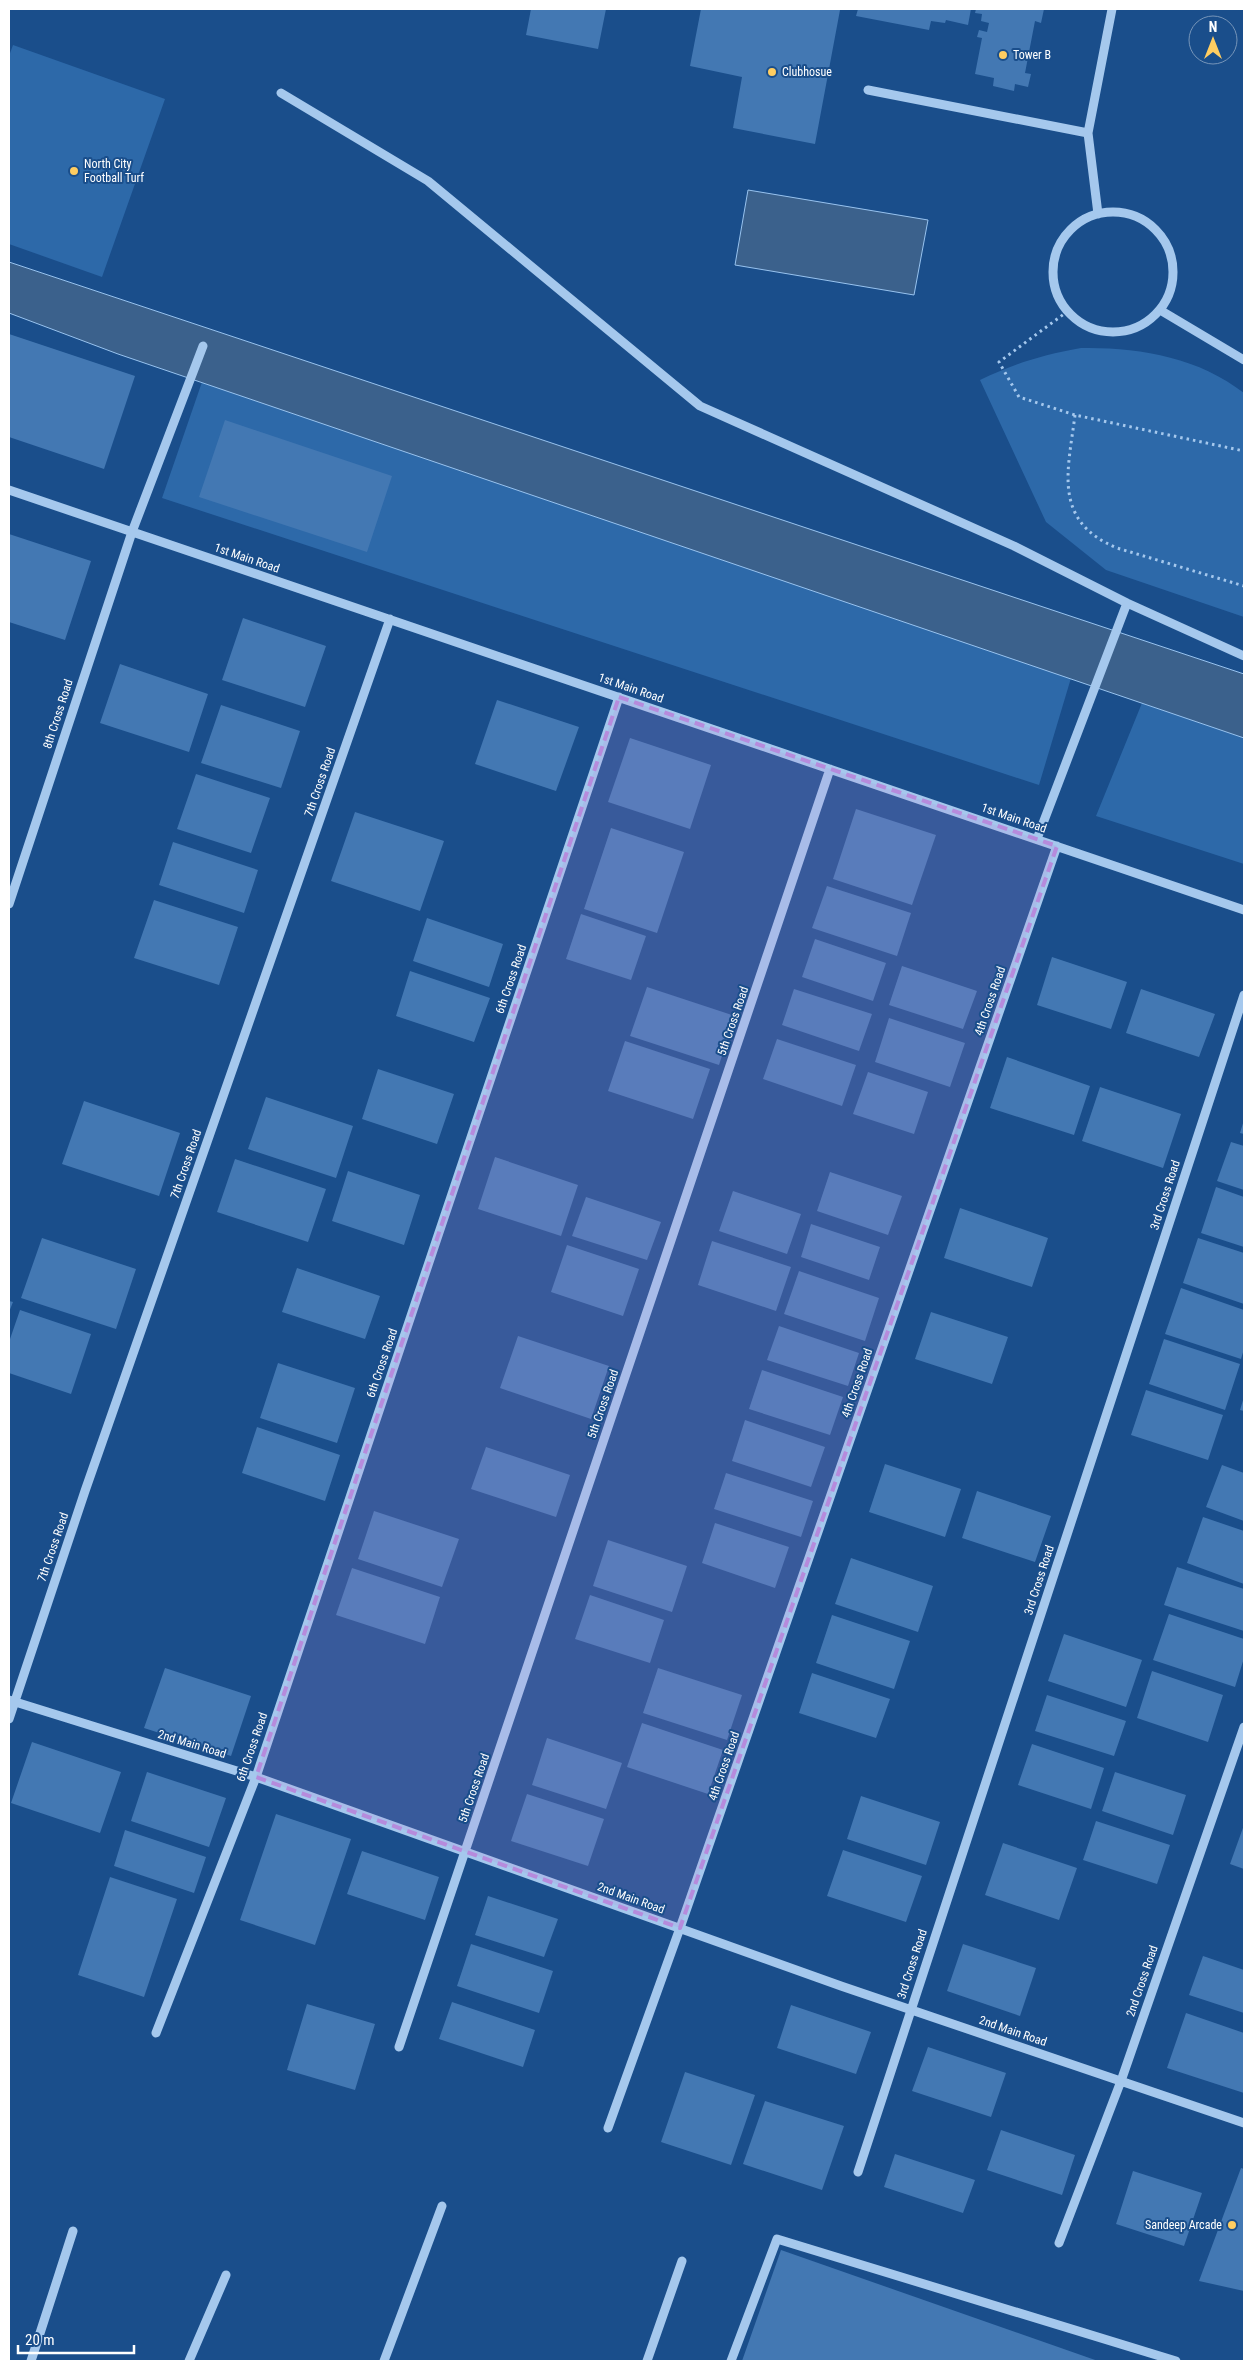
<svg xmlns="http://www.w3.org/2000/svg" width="1253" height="2370" font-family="'Roboto Condensed',sans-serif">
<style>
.green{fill:#2d69a9}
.water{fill:#3b618c;stroke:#98c3ef}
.building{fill:#4378b3}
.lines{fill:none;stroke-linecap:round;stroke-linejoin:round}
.path{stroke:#a5c8ed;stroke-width:3;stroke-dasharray:2.5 4;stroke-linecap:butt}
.minor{stroke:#a5c8ed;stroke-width:9}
.marked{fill:#b68bdc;fill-opacity:0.2;stroke:#b68bdc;stroke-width:4;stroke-dasharray:10 6;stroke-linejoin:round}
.poi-dot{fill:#ffcd61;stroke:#1a4e8b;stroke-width:2}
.labels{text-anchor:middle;stroke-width:4;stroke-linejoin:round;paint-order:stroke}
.poi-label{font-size:12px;fill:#fff;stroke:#1a4e8b;text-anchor:start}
.street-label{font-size:12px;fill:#fff;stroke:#1a4e8b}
</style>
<rect width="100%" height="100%" fill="#1a4e8b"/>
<path class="green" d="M13 45 165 99 102 277 9 244V56Z
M1081 348C1138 347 1198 357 1244 393V617L1106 570 1046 522 980 380C1016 363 1042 355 1081 348Z
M202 382 1071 678 1039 785 162 498Z
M1142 703 1244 738V864L1096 816Z"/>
<path class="water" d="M748 190 928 220 914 295 735 265Z
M9 262 1244 674V738L118 354 9 313Z"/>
<path class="building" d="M531 9H606L598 49 526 35Z
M701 9 840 10 815 144 733 128 742 77 690 66Z
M858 9H971L968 25 946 20 945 23 931 21 929 30 856 16Z
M976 9H1044L1041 23 1035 21 1025 73 1031 74 1028 87 1015 84 1014 91 993 86 994 78 975 74 982 38 977 37 979 30 987 32 989 23 981 21 982 14 975 13Z
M9 334 135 376 104 469 9 437Z
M225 420 392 476 367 552 199 497Z
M9 534 91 561 65 640 9 622Z
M243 618 326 646 305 707 222 680Z
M120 664 208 694 189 752 100 723Z
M497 700 579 727 556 791 475 764Z
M221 705 300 731 281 788 201 763Z
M630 738 711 765 690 829 608 802Z
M196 774 270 798 251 853 177 829Z
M856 809 936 835 912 905 833 879Z
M355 812 444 841 420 911 331 881Z
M611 828 684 852 657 933 584 909Z
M173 842 258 870 244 913 159 885Z
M827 886 911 913 897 956 812 928Z
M154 900 238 927 219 985 134 958Z
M581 914 646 936 631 980 566 959Z
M427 918 503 944 489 987 413 961Z
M815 939 886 963 873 1001 802 977Z
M1052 957 1127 982 1111 1029 1037 1005Z
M902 966 977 991 963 1029 889 1005Z
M410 971 490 998 474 1042 396 1016Z
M647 987 735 1016 719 1065 630 1036Z
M794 989 872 1014 859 1051 782 1025Z
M1141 989 1215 1014 1199 1057 1126 1033Z
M889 1018 965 1043 950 1087 875 1062Z
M777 1039 856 1065 842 1106 763 1079Z
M625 1041 710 1069 693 1119 608 1091Z
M1007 1057 1090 1086 1074 1135 990 1108Z
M378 1069 454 1094 437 1144 362 1119Z
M868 1072 928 1092 914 1134 853 1114Z
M1100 1087 1181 1114 1163 1168 1082 1141Z
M266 1097 353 1126 336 1178 248 1149Z
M84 1101 180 1133 159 1196 62 1164Z
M1244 1120V1134L1240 1133Z
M1231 1142 1244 1146V1190L1217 1181Z
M495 1157 578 1185 561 1236 478 1209Z
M235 1159 326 1189 308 1242 217 1212Z
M348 1171 420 1195 404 1245 332 1221Z
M830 1172 902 1196 888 1235 817 1211Z
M1216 1187 1244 1197V1247L1201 1233Z
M733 1191 801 1214 787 1254 719 1231Z
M586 1197 661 1222 647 1260 572 1236Z
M960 1208 1048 1238 1032 1287 944 1258Z
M811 1224 880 1247 869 1280 801 1257Z
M42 1238 136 1269 116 1329 21 1298Z
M1198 1238 1244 1253V1304L1183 1283Z
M712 1241 791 1267 776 1311 698 1285Z
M567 1245 639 1269 623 1316 551 1292Z
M297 1268 380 1296 365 1339 282 1312Z
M799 1271 879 1298 865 1341 784 1314Z
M1181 1288 1244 1310V1349L1241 1359 1165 1334Z
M9 1301 13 1302 9 1312Z
M20 1310 91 1334 71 1394 9 1373V1342Z
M931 1312 1008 1337 992 1384 915 1359Z
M779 1326 859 1353 848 1386 767 1360Z
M518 1336 609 1366 591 1419 500 1388Z
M1164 1339 1240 1364 1225 1410 1149 1384Z
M278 1363 355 1388 337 1443 260 1418Z
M762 1370 843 1397 830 1435 749 1409Z
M1146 1390 1223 1415 1208 1460 1131 1435Z
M1244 1397V1411L1240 1410Z
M745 1420 825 1447 811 1487 732 1461Z
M257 1427 340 1455 325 1501 242 1473Z
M486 1447 570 1475 556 1517 471 1489Z
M885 1464 961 1489 945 1537 869 1512Z
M1222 1465 1244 1473V1521L1206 1507Z
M726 1473 813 1501 801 1537 714 1509Z
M977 1491 1051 1516 1035 1562 962 1538Z
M374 1511 459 1539 442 1587 358 1559Z
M1203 1517 1244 1531V1584L1187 1563Z
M715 1523 789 1547 775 1588 702 1563Z
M608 1540 687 1566 672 1612 593 1586Z
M851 1558 933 1586 918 1632 835 1604Z
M1177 1567 1244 1589V1631L1164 1605Z
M352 1568 440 1597 425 1644 336 1615Z
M590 1595 664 1620 650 1663 575 1639Z
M1169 1614 1244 1639V1658L1235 1687 1153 1660Z
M832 1615 910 1641 894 1689 816 1663Z
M1064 1634 1142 1660 1126 1707 1048 1681Z
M165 1668 251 1696 231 1756 144 1728Z
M658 1668 742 1695 727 1740 643 1713Z
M1152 1671 1223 1695 1208 1742 1137 1718Z
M812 1673 890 1699 876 1738 799 1713Z
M1047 1695 1126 1721 1114 1756 1035 1731Z
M642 1723 723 1750 708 1794 627 1767Z
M547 1738 622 1763 606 1809 532 1785Z
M32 1742 121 1772 100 1833 11 1803Z
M1032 1744 1104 1768 1091 1809 1018 1785Z
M147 1772 226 1798 209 1847 131 1821Z
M1115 1772 1186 1795 1173 1835 1102 1811Z
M527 1794 604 1819 588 1866 511 1841Z
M861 1796 940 1822 926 1865 847 1839Z
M276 1814 351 1839 315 1945 240 1920Z
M1096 1821 1170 1845 1157 1884 1083 1860Z
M1244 1825V1869L1230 1864Z
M125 1830 206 1857 194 1893 114 1866Z
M1003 1843 1077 1868 1059 1920 985 1895Z
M843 1850 922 1876 906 1922 827 1896Z
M362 1851 439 1877 425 1920 347 1894Z
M110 1877 177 1899 144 1997 78 1975Z
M488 1896 558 1919 544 1957 475 1935Z
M471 1944 553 1971 539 2013 457 1986Z
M963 1944 1036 1968 1020 2016 947 1991Z
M1203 1956 1244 1970V2013L1189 1995Z
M452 2002 535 2030 523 2067 439 2039Z
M307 2004 375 2024 355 2090 287 2070Z
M791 2005 871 2032 856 2074 777 2048Z
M1186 2013 1244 2033V2093L1167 2068Z
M928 2047 1006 2073 991 2117 912 2091Z
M685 2072 755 2095 731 2165 661 2142Z
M765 2101 844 2126 822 2190 743 2164Z
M1001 2130 1075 2155 1062 2195 987 2170Z
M895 2154 975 2180 963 2213 884 2187Z
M1241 2168 1244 2169V2291L1199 2281Z
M1133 2171 1202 2193 1184 2246 1116 2224Z
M781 2250 1098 2361H742Z"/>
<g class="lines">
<path class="path" d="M1068 311 999 362 1019 397 1075 415 1244 451
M1075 415C1068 471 1052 521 1117 548L1244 586"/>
<path class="minor" d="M868 90 1088 133
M281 93 428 181 700 406 1014 546 1127 603 1244 656
M1053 272a60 60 0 1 1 120 0a60 60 0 1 1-120 0Z
M1098 214 1088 133 1112 9
M1160 310 1244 360
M9 490 1244 910
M1037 839 1127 603
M9 904 132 532 203 346
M9 1700 256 1777 841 1986 1244 2123
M9 1719 85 1491 390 619
M156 2033 256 1777 619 697
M399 2047 830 769
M608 2128 680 1928 1057 846
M858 2172 1244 995
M1059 2243 1121 2081 1244 1727
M31 2361 73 2231
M189 2361 226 2275
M384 2361 442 2206
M647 2361 682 2261
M731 2361 777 2239 1176 2361"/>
</g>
<path class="marked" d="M619 697 1057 846 680 1928 256 1777Z"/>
<g class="poi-dot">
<circle cx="1003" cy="55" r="5"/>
<circle cx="772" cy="72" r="5"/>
<circle cx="74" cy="171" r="5"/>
<circle cx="1232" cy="2225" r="5"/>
</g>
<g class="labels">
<g class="poi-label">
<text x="1013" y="59">Tower B</text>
<text x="782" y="76">Clubhosue</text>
<text x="84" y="168">North City<tspan x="84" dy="14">Football Turf</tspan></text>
<text x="1222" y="2229" text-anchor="end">Sandeep Arcade</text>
</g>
<g class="street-label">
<text transform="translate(247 558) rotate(19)" y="4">1st Main Road</text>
<text transform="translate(631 688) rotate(19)" y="4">1st Main Road</text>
<text transform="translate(58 714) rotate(-72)" y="4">8th Cross Road</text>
<text transform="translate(320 782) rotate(-71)" y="4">7th Cross Road</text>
<text transform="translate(1014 818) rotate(19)" y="4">1st Main Road</text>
<text transform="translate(511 979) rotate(-71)" y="4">6th Cross Road</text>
<text transform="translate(990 1001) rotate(-71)" y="4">4th Cross Road</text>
<text transform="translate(733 1021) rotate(-71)" y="4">5th Cross Road</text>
<text transform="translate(186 1164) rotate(-71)" y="4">7th Cross Road</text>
<text transform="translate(1165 1195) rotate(-72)" y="4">3rd Cross Road</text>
<text transform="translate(382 1363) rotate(-71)" y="4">6th Cross Road</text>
<text transform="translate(857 1383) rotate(-71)" y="4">4th Cross Road</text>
<text transform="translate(603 1404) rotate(-71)" y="4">5th Cross Road</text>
<text transform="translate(53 1547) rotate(-71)" y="4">7th Cross Road</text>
<text transform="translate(1039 1580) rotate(-72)" y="4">3rd Cross Road</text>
<text transform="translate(192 1744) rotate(17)" y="4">2nd Main Road</text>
<text transform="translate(252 1747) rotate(-71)" y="4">6th Cross Road</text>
<text transform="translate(724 1766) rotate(-71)" y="4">4th Cross Road</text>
<text transform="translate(474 1788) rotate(-71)" y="4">5th Cross Road</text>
<text transform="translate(631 1898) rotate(20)" y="4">2nd Main Road</text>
<text transform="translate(912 1964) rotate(-72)" y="4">3rd Cross Road</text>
<text transform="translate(1142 1981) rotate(-71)" y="4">2nd Cross Road</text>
<text transform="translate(1013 2031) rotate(19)" y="4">2nd Main Road</text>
</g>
</g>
<rect width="1253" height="2370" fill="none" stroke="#ffffff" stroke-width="20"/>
<g transform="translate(1213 40)"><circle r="24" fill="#1a4e8b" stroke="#7695b9"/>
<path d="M0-4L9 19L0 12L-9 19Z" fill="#ffcd61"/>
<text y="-8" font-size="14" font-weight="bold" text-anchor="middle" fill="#ffffff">N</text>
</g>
<path d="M18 2345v8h116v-8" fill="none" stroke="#ffffff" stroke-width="2.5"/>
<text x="25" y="2345" font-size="15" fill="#ffffff" stroke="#1a4e8b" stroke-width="4" paint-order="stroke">20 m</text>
</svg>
